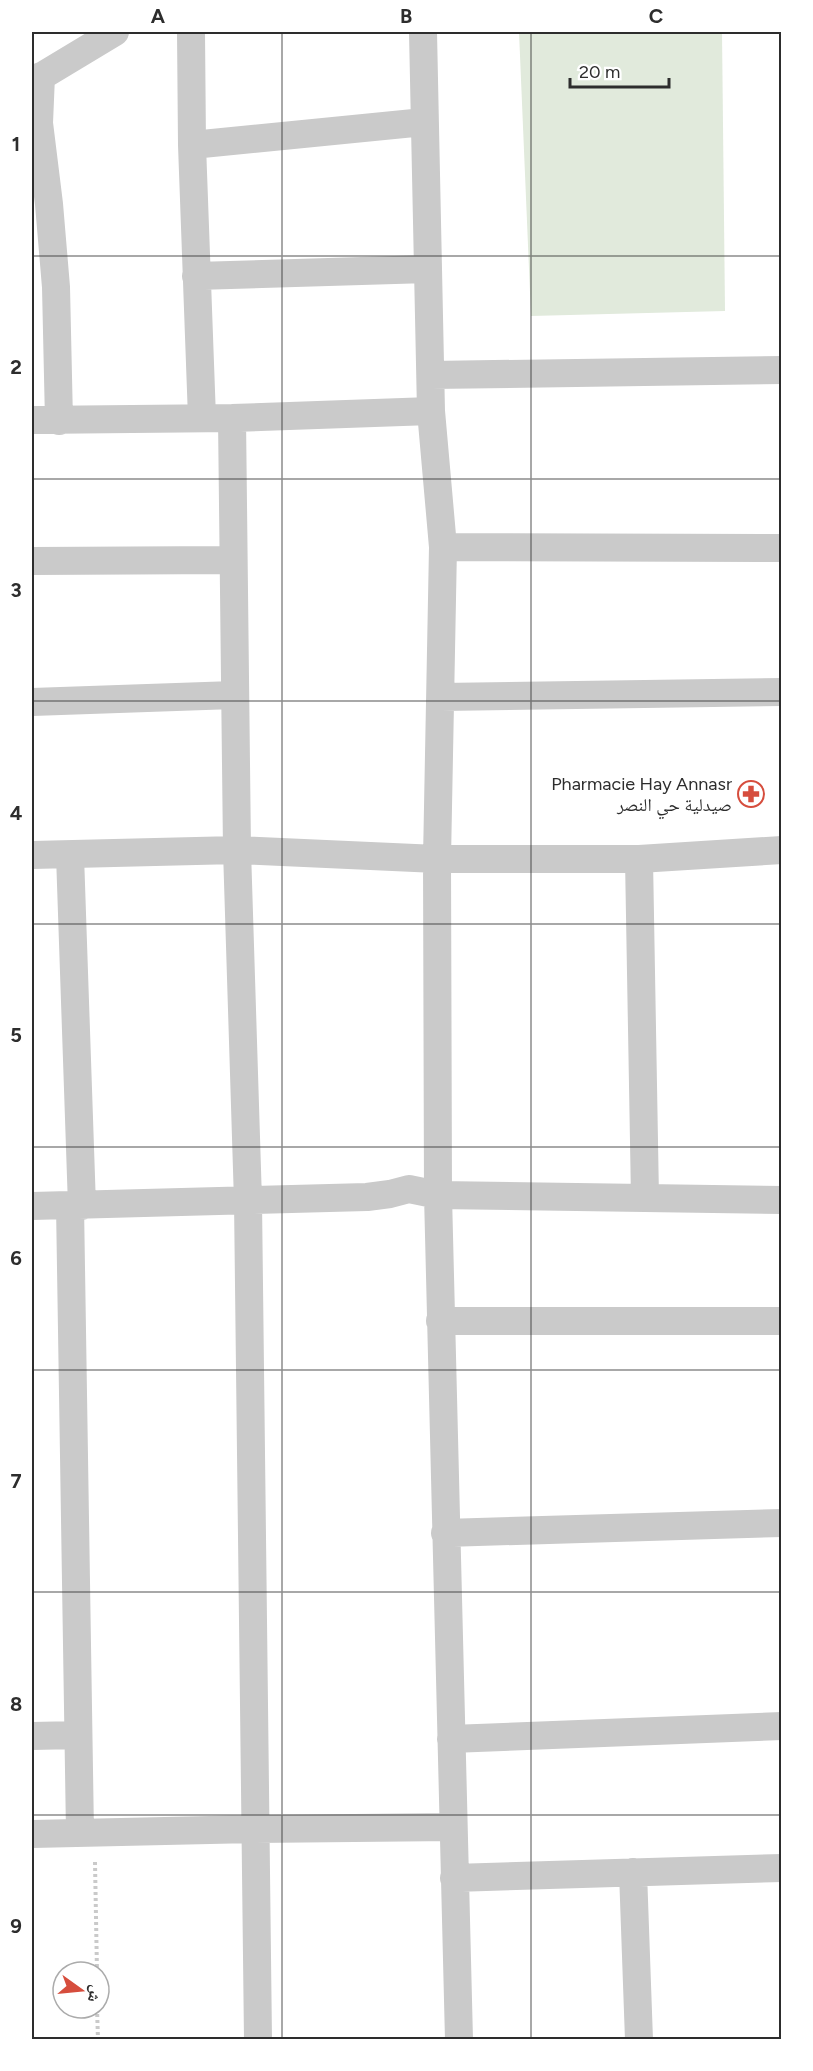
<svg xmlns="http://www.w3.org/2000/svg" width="813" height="2071" font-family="Figtree,'Noto Naskh Arabic',sans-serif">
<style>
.green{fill:#e1eadc}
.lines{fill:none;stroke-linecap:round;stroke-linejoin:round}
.path{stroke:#cacaca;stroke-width:4;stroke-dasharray:3 3;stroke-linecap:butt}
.minor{stroke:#cacaca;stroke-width:28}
.grid{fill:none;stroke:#2d2d2d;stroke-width:1.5;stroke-opacity:0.55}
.labels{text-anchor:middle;stroke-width:6;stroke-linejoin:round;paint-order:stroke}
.poi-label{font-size:18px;fill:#2d2d2d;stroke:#fff;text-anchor:end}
.neatline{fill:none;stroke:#2d2d2d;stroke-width:2}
.grid-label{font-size:20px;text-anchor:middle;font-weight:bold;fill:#2d2d2d}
</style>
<rect width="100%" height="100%" fill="#fff"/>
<path class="green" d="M519 32H722L725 311 531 316Z"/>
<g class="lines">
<path class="path" d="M95 1862 97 1972
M97 2008 98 2040"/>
<path class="minor" d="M191 32 192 145 202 418
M423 32 431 411 443 547 437 859 438 1195 459 2040
M41 76 39 123 49 204 56 287 59 421
M32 82 115 32
M192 145 424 122
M196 276 428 269
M431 375 782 370
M232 418 237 850 248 1201 258 2040
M32 420 232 418 431 411
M443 547 782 548
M32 561 232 560
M441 697 782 692
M32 702 234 695
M32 855 237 850 437 859H639L782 850
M70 855 82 1206
M639 859 645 1198
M70 1205 80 1833
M32 1206 367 1197 390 1194 409 1189 438 1195 782 1200
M440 1321H782
M445 1533 782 1523
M32 1736 78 1735
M451 1739 782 1726
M32 1834 254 1829 453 1827
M633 1872 639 2040
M454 1878 782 1868"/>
</g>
<path class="grid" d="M282 32V2040M531 32V2040M32 256H782M32 479H782M32 701H782M32 924H782M32 1147H782M32 1370H782M32 1592H782M32 1815H782"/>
<defs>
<symbol id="pharmacy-ring" viewBox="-11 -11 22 22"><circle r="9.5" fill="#fff" stroke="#d64d3d" stroke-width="1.5"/><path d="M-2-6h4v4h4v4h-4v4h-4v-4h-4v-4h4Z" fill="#d64d3d"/></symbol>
</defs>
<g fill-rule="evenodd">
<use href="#pharmacy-ring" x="736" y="779" width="30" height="30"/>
</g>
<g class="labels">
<g class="poi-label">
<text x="732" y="790">Pharmacie Hay Annasr<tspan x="732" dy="21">صيدلية حي النصر</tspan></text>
</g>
</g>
<rect width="813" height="2071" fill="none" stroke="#ffffff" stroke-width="66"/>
<g transform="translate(81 1990) rotate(105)"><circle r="28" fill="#ffffff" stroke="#ababab" stroke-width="1.5"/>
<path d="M0-4.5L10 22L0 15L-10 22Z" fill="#d64d3d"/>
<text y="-9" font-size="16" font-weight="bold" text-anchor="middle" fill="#2d2d2d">ش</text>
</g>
<path d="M570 78v9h99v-9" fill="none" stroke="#2d2d2d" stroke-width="3"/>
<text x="579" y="78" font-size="18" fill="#2d2d2d" stroke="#ffffff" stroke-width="4.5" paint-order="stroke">20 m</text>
<rect x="33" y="33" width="747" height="2005" class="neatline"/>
<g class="grid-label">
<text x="158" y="23">A</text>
<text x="406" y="23">B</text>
<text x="656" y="23">C</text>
<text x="16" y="151">1</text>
<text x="16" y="374">2</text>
<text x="16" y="597">3</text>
<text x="16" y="820">4</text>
<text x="16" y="1042">5</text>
<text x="16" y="1265">6</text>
<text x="16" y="1488">7</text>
<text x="16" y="1711">8</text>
<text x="16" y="1933">9</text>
</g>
</svg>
